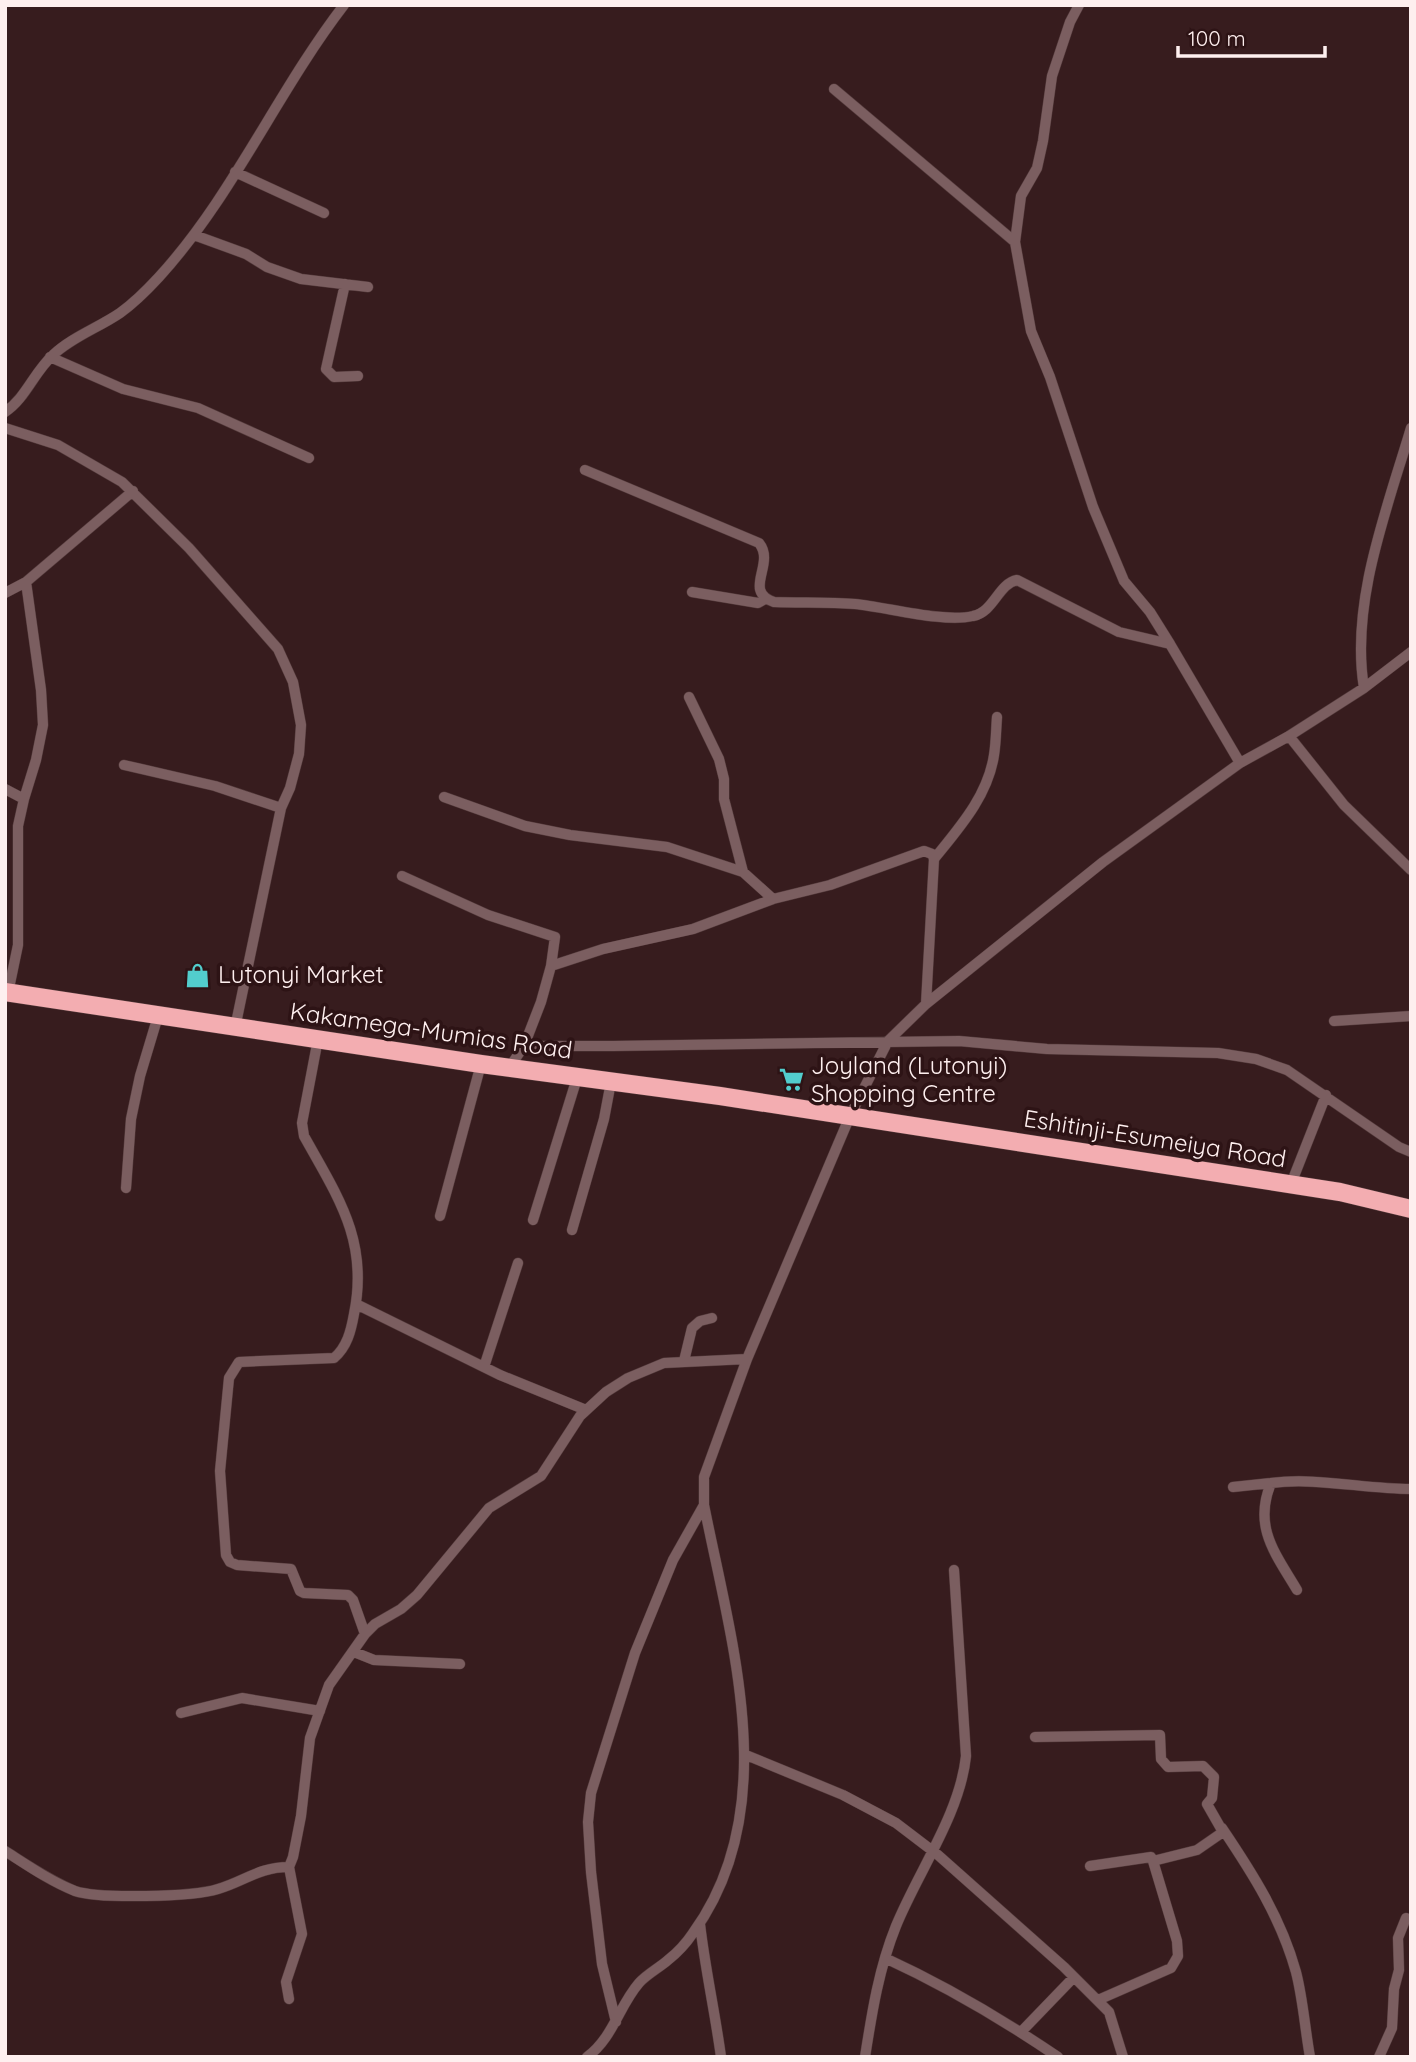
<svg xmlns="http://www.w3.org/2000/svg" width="1416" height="2062" font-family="Quicksand,sans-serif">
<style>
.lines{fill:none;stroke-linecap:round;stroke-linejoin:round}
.street-casing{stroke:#533a3b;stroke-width:11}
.highway-casing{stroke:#533a3b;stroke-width:19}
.street{stroke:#7b5e60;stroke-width:10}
.highway{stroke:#f3adb1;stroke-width:18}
.labels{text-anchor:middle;stroke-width:7;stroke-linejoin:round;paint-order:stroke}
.poi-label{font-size:24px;fill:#feefef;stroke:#2d1315;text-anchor:start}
.street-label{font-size:24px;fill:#feefef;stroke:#2d1315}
</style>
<rect width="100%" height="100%" fill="#371c1e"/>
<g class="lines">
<defs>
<path id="street" d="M1079 5 1070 22 1052 76 1043 141 1037 168 1021 196 1015 242 1031 331 1050 377 1093 507 1124 581 1150 612 1170 644 1240 763
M834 89 1015 242
M235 172 324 213
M194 235 246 254 267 267 301 279 368 287
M345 284 326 369 334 377 358 376
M50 357 123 389 198 408 309 458
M5 412C26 398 34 372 53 355 72 337 98 328 120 313 134 303 147 290 159 277 233 196 277 92 344 5
M5 428 58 445 122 482 189 548 278 649 293 682 301 725 299 754 290 788 281 808 235 1028
M585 470 759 543C776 564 742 591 774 602 801 603 828 602 855 604 887 607 943 623 973 616 994 612 998 584 1017 580L1119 632 1170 644
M692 592 758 603 765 599
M5 593 26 582 133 491
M1364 688C1350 603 1387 509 1411 428
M689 697 719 759 724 779V799L743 872
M1289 736 1344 805 1411 870
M124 765 215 786 281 808
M5 789 24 799
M444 797 525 826 570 835 667 847 743 872 773 899
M934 859C959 828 988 796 994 755 996 743 996 730 997 717
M402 876 488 915 555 937 551 966 603 949 693 929 773 899 830 885 924 851 932 854 934 859 926 1004
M8 993 18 945V826L24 799 36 760 43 725 41 690 26 582
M1334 1021 1411 1016
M318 1039 302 1123 304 1136C338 1197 369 1241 354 1314 351 1331 347 1347 334 1358L239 1362 229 1378 220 1471 226 1555 230 1562 237 1565 291 1569 300 1591 304 1593 348 1595 353 1600 365 1634
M524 1046 541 1002 551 966
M509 1068 524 1046H613L959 1041 1047 1049 1218 1053 1256 1059 1287 1070 1399 1147 1411 1152
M1291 1184 1326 1095
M126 1188 131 1119 140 1076 158 1016
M440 1216 481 1064
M533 1220 577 1078
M572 1230 604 1119 611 1082
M356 1304 500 1375 586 1410
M684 1361 692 1328 700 1321 712 1318
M484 1367 518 1263
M1233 1487 1271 1483
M1297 1590C1275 1553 1253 1527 1271 1483 1317 1477 1364 1489 1411 1489
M354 1652 374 1660 460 1664
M181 1713 242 1698 320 1711
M1035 1737 1160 1735 1161 1759 1168 1767 1203 1766 1214 1777 1212 1798 1207 1804 1223 1832 1197 1850 1153 1861 1151 1857 1090 1866
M746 1755 843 1795 896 1823 938 1855 1064 1967 1109 2012 1123 2057
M1222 1828C1253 1874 1281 1918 1296 1972 1303 1999 1305 2029 1310 2057
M5 1851C27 1865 50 1881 75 1891 98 1899 193 1897 218 1889 245 1881 259 1867 289 1867L293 1857 301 1816 310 1738 329 1685 365 1634 375 1624 401 1609 417 1595 489 1508 541 1476 580 1416 606 1392 628 1378 664 1363 747 1359
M289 1867 302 1934 286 1982 289 1999
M700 1924C705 1968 715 2012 721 2057
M885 1958C946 1986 1002 2019 1058 2057
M1098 2000 1171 1968 1178 1956 1177 1941 1153 1861
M616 2022 602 1964 591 1872 588 1822 591 1793 635 1653 673 1560 704 1505
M1021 2032 1074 1977
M587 2057C613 2038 619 2006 639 1983 647 1974 659 1968 668 1960 677 1953 687 1942 693 1933 784 1808 731 1642 704 1505V1477L747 1359 850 1116 888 1041 926 1004 1103 862 1240 763 1289 736 1364 688 1411 652
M865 2057C872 2012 879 1968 896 1926 918 1872 960 1814 966 1756L954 1570
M1379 2057 1392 2028 1394 1989 1399 1970 1398 1938 1406 1918"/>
<path id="highway" d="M5 992 481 1064 720 1096 1340 1192 1411 1209"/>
</defs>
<use href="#street" class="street-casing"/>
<use href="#highway" class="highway-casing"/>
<use href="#street" class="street"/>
<use href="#highway" class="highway"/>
</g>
<defs>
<symbol id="shop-bare" viewBox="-9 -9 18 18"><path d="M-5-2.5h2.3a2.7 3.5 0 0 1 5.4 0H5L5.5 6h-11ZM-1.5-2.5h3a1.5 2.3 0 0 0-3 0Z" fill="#52cdcd" stroke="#2d1315" stroke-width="2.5" paint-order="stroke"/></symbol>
<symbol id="supermarket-bare" viewBox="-9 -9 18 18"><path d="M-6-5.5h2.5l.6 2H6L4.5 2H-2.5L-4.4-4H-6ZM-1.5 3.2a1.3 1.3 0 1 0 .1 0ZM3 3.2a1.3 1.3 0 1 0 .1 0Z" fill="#52cdcd" stroke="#2d1315" stroke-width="2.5" paint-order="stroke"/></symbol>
</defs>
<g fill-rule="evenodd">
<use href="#shop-bare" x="180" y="958" width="35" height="35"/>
<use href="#supermarket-bare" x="774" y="1062" width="35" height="35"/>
</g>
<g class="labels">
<g class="poi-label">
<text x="218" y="983">Lutonyi Market</text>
<text x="811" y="1074">Joyland (Lutonyi)<tspan x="811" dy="28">Shopping Centre</tspan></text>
</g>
<g class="street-label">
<text transform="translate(431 1031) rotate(8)" y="8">Kakamega-Mumias Road</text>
<text transform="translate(1155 1139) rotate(9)" y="8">Eshitinji-Esumeiya Road</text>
</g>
</g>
<rect width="1416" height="2062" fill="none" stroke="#feefef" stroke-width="14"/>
<path d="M1178 46v10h147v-10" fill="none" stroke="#feefef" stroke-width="3.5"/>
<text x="1188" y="46" font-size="21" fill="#feefef" stroke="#2d1315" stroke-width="5" paint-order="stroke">100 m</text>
</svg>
